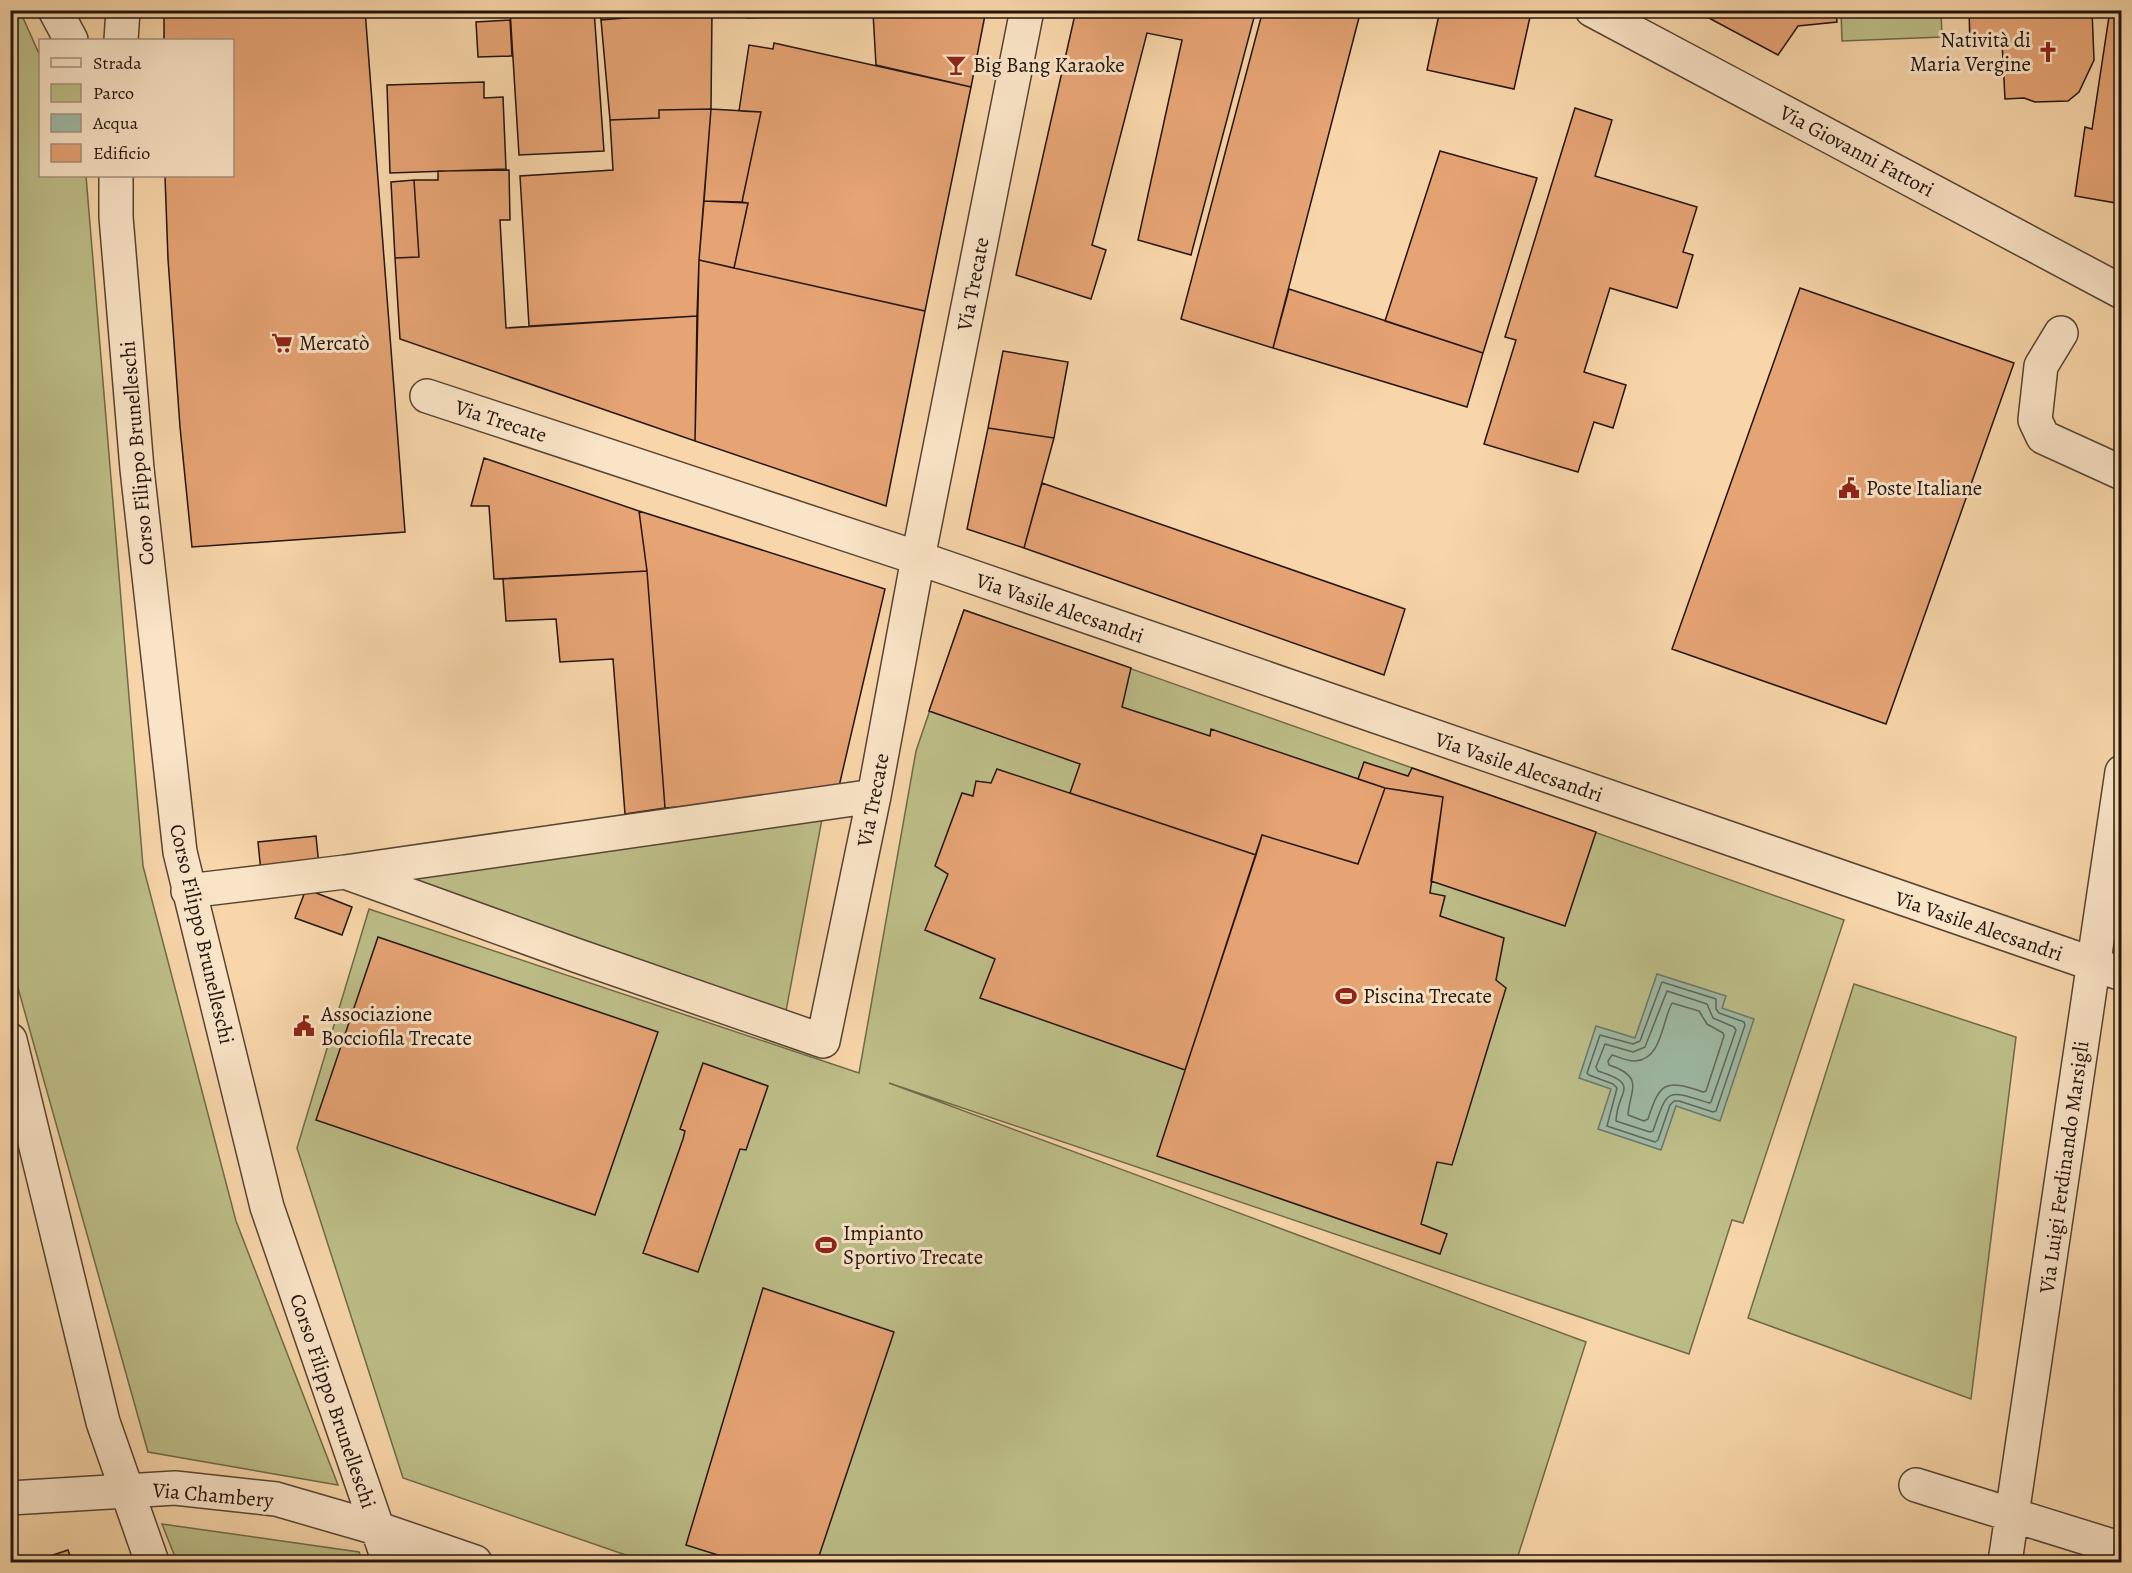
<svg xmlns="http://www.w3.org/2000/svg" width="2132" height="1573" font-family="Alegreya,serif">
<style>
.green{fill:#bdbe88;stroke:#6f694a;stroke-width:1.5}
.water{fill:#9eb9a5;stroke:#6c7768;stroke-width:1.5}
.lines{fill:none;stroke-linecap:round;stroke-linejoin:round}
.shore{stroke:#606659;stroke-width:1.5}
.building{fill:#e6a374;stroke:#21140d;stroke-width:1.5}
.minor-casing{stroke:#574434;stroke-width:36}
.minor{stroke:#fae4c7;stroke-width:33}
.labels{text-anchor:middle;stroke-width:6;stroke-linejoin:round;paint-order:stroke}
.poi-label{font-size:21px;fill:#21140d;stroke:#fae4c7;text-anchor:start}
.street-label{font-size:21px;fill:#21140d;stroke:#fae4c7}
</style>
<rect width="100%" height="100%" fill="#f8d6a9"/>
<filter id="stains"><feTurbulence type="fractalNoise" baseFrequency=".00333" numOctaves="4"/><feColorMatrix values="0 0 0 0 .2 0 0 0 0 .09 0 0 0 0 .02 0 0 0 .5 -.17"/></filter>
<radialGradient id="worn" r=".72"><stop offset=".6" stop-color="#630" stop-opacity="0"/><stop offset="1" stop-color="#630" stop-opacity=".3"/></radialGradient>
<path class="green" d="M10 11H20L40 56V176H86L143 866 236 1221 338 1485 148 1452 11 963Z
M1841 11H1941L1942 37 1842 41Z
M964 610 1844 920 1743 1223 1732 1220 1689 1354 889 1083 1586 1342 1516 1562H646L403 1478 297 1148 369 909 859 1073 916 751Z
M825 803 783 1027 345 880Z
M1854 984 2016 1037 1971 1399 1748 1318Z
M162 1524 359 1552 363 1562H177Z"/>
<path class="water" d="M1657 974 1726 996 1722 1008 1754 1019 1720 1121 1676 1106 1661 1150 1598 1129 1611 1089 1579 1078 1596 1026 1635 1038Z"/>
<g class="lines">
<path class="shore" d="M1662 982 1716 999V1009L1719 1013 1744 1022 1745 1025 1716 1111 1713 1112 1679 1101H1674L1670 1105 1658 1140 1655 1142 1607 1126 1617 1088 1613 1084 1589 1075 1587 1073 1600 1035 1633 1044 1640 1041Z
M1667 991 1707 1004 1713 1018 1734 1027 1736 1030 1711 1102 1709 1103C1666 1089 1668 1088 1653 1131L1650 1132 1616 1121C1617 1090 1642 1085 1598 1071L1596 1067 1605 1044 1633 1052 1645 1047Z
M1672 1003 1699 1011 1707 1024 1723 1033 1724 1036 1706 1091 1703 1092C1665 1079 1660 1082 1648 1119L1644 1121 1628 1115C1630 1089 1645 1077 1609 1065L1608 1061 1612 1055C1619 1057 1627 1061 1635 1061 1662 1060 1662 1021 1672 1003Z"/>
</g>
<path class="building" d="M164 10H365L405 532 192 547 180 427 168 259 165 176H232V40H164Z
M510 10H594L604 151 519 155Z
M601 10H712L601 20Z
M747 10H986L971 87 876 65 873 13 747 18Z
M1076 10H1256L1191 255 1138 240 1182 40 1147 33 1092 245 1106 250 1091 299 1016 275Z
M1263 10H1361L1273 348 1181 319Z
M1440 10H1503L1530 17 1514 89 1427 70Z
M1694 10H1836L1837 22 1798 26 1778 55Z
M1969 10H2092L2094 60 2079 92 2068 101 2035 102 2024 98 2005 99 2002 42 1970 43Z
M2110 10H2122V204L2075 196 2085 127 2092 129Z
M712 11 711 109 659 110V118L610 120 601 20Z
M510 20 512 56 478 57 476 22Z
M774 43 971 87 925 311 734 268 748 203 742 202 761 112 739 111 749 45 773 49Z
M484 82V98L503 97 506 169 390 173 387 85Z
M1575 108 1612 120 1595 176 1697 207 1683 252 1693 255 1677 308 1610 288 1584 372 1626 385 1613 428 1594 422 1578 472 1484 444 1516 340 1505 337Z
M711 109 699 260 697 316 529 326 520 176 613 170 610 120 659 118V110Z
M711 109 761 112 742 202 704 201Z
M1440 151 1537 178 1483 353 1385 321Z
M509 170 510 220H500L506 328 697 316 695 441 400 339 395 258 419 257 414 180H438V171Z
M414 180 419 257 395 258 391 182Z
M704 201 748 203 734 268 699 260Z
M699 260 925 311 886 506 695 441Z
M10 286 14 351H10Z
M1800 288 2014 363 1886 724 1672 649Z
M1289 289 1483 353 1467 407 1273 348Z
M1003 351 1068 362 1054 438 988 428Z
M988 428 1054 438 1024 548 967 529Z
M484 458 639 511 647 571 494 579 489 506H471Z
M1042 483 1405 609 1384 675 1024 548Z
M639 511 885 589 837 795 665 808 647 571Z
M647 571 665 808 625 814 613 659 560 662 556 619 506 621 503 579Z
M964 610 1131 668 1122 707 1210 736 1211 729 1385 788 1358 864 1262 835 1256 855 1070 793 1080 764 929 711Z
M1364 762 1408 776 1412 768 1596 832 1565 926 1431 881 1443 797 1385 788 1358 779Z
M997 769 1256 855 1185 1070 980 998 995 959 925 930 948 874 935 866 962 793 973 796 976 781 991 783Z
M1385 788 1443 797 1430 893 1445 896 1440 916 1504 938 1496 980 1506 988 1452 1165 1437 1162 1421 1224 1447 1234 1440 1254 1157 1156 1262 835 1358 864Z
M316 836 319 866 261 872 258 842Z
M306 889 352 907 342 935 295 918Z
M378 937 658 1032 595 1215 316 1120Z
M703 1063 768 1086 746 1150 740 1149 698 1272 643 1253 683 1139 685 1131 680 1129Z
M763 1288 894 1332 817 1562H740L686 1545Z
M68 1550 72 1562H32Z"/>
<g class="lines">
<defs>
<path id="minor" d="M55 10 71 40
M1592 10 2122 292
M121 40 123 10
M116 176V217L137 469 180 852 267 1207 389 1562
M2061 333 2041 366 2035 420 2043 437 2122 473
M427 396 918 558 2122 974
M345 872 578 956 823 1041 874 796 918 558 1027 10
M188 891 345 872 874 796
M10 1040 103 1422 152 1562
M1916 1485 2122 1549
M10 1498 175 1488 276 1499 376 1528 475 1562
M2005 1562 2122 772"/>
</defs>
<use href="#minor" class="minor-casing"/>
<use href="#minor" class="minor"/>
</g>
<defs>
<symbol id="church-bare" viewBox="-9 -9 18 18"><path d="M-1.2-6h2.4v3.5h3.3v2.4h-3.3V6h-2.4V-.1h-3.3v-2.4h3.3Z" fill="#8f2418" stroke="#fae4c7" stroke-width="2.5" paint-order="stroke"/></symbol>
<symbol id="bar-bare" viewBox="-9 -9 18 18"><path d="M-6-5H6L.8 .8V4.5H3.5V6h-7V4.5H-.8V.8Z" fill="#8f2418" stroke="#fae4c7" stroke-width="2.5" paint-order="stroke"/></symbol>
<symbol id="supermarket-bare" viewBox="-9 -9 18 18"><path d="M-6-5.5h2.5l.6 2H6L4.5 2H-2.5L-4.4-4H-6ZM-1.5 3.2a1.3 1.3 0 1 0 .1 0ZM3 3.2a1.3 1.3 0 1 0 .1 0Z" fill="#8f2418" stroke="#fae4c7" stroke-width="2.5" paint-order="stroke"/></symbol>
<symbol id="civic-bare" viewBox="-9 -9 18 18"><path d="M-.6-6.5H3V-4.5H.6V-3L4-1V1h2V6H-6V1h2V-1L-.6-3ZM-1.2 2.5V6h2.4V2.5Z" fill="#8f2418" stroke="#fae4c7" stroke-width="2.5" paint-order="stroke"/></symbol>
<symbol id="stadium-bare" viewBox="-9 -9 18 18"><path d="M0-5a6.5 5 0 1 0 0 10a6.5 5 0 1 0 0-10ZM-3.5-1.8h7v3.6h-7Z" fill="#8f2418" stroke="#fae4c7" stroke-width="2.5" paint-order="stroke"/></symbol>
</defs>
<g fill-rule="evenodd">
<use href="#church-bare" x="2033" y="37" width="30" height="30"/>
<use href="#bar-bare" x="941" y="50" width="30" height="30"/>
<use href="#supermarket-bare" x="267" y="328" width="30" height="30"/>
<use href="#civic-bare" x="1834" y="473" width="30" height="30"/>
<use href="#stadium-bare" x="1331" y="981" width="30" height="30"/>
<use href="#civic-bare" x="289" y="1011" width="30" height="30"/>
<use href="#stadium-bare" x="811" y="1230" width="30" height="30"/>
</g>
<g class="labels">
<g class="poi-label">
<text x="2031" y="47" text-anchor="end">Natività di<tspan x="2031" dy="24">Maria Vergine</tspan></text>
<text x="973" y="72">Big Bang Karaoke</text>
<text x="299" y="350">Mercatò</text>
<text x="1866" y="495">Poste Italiane</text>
<text x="1363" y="1003">Piscina Trecate</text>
<text x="321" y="1021">Associazione<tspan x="321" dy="24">Bocciofila Trecate</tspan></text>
<text x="843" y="1240">Impianto<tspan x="843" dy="24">Sportivo Trecate</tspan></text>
</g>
<g class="street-label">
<text transform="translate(1857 151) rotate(28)" y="7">Via Giovanni Fattori</text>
<text transform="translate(973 284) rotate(-79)" y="7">Via Trecate</text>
<text transform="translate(501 421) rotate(18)" y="7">Via Trecate</text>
<text transform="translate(137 453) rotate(-95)" y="7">Corso Filippo Brunelleschi</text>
<text transform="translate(1060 608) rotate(19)" y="7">Via Vasile Alecsandri</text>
<text transform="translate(1519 767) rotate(19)" y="7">Via Vasile Alecsandri</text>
<text transform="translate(873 800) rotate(-79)" y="7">Via Trecate</text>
<text transform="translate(1979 926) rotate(19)" y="7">Via Vasile Alecsandri</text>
<text transform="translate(202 934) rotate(77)" y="7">Corso Filippo Brunelleschi</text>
<text transform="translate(2064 1167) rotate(-82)" y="7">Via Luigi Ferdinando Marsigli</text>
<text transform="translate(333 1401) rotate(71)" y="7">Corso Filippo Brunelleschi</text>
<text transform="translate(213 1495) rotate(5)" y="7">Via Chambery</text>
</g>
</g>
<rect width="2132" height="1573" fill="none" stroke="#f8d6a9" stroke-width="36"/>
<rect x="12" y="12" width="2108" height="1549" fill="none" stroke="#21140d" stroke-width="3"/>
<rect x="18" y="18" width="2096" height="1537" fill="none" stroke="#21140d" stroke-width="1.5"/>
<rect x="39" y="39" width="195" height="138" fill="#fae4c7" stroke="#a3917d" stroke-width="1.5"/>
<rect x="51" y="58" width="30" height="9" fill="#fae4c7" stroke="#a3917d" stroke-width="1.5"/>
<text x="93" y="69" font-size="18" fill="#21140d">Strada</text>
<rect x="51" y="84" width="30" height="18" fill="#bdbe88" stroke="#a3917d" stroke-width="1.5"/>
<text x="93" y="99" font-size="18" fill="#21140d">Parco</text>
<rect x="51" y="114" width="30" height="18" fill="#9eb9a5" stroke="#a3917d" stroke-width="1.5"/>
<text x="93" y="129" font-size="18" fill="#21140d">Acqua</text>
<rect x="51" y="144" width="30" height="18" fill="#e6a374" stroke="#a3917d" stroke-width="1.5"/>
<text x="93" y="159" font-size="18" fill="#21140d">Edificio</text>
<rect width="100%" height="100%" filter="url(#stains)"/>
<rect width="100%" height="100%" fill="url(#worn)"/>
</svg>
